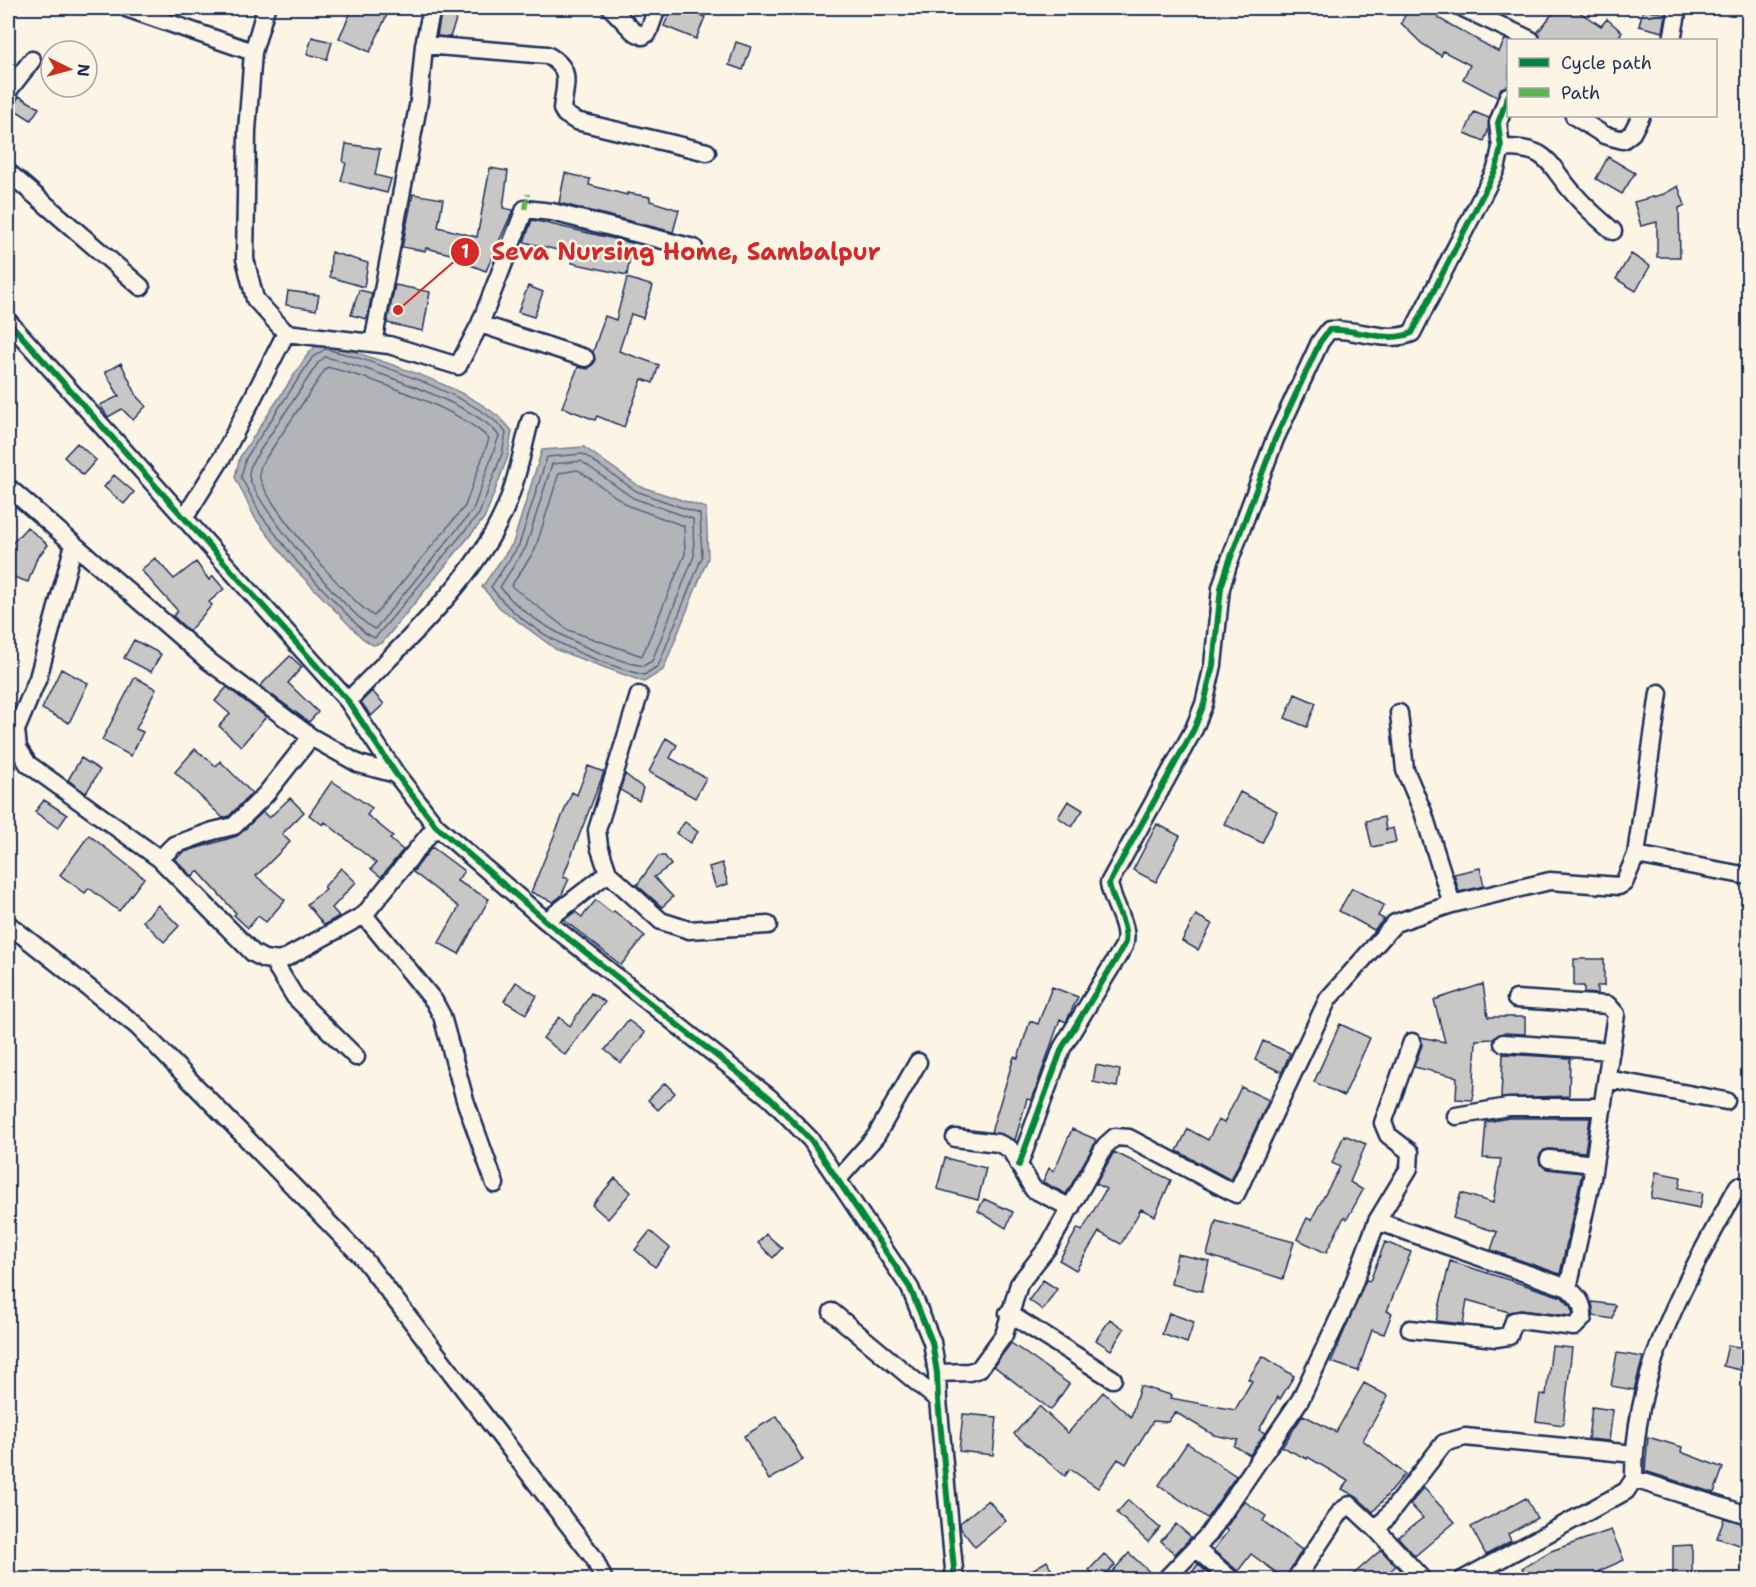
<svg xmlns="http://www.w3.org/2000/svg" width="1756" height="1587" font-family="'Shantell Sans',sans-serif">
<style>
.water{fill:#b2b4b8;stroke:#767f94;stroke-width:1.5}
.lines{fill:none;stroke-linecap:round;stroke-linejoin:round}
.shore{stroke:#576482;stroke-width:1.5}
.building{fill:#c8c7c6;stroke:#1b2f5e;stroke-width:1.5}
.minor-casing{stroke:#1b2f5e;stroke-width:21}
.minor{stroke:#fcf5e5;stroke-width:16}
.quiet{stroke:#58b947;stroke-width:4.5;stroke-dasharray:9 4.5;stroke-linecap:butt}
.cycleway-casing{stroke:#fcf5e5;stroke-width:10}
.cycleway{stroke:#00873e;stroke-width:6}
.leader{fill:none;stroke:#d62828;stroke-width:2}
.callout-dot{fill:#d62828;stroke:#fcf5e5;stroke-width:2}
.mark-label{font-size:18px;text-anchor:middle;font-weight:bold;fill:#fff}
.callout-label{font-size:24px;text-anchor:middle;font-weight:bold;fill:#d62828;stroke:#fcf5e5;stroke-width:5;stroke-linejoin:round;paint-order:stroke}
</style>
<rect width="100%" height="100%" fill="#fcf5e5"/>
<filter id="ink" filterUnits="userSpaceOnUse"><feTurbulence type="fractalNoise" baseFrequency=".0167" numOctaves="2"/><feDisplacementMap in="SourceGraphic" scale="12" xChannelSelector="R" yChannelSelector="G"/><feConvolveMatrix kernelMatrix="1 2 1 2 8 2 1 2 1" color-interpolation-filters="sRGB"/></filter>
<g filter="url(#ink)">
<path class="water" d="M326 343C375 359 482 389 512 431L508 456 485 517 382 643 373 645 362 638 292 566 255 518 235 477 240 457 308 354 316 346Z
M584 447 639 486 706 508 708 558 663 670 644 682 557 650 500 608 482 587 513 543 542 450Z"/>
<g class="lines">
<path class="shore" d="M325 349C365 357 485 400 506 433L502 454 479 514 375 638 365 633 297 562 261 515 241 477 246 458 312 358Z
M325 357C361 365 480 406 499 436L473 510 375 629C352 620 251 500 249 475 249 471 251 465 253 461L318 363Z
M327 367C368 377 461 409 489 439L465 506 374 616C352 605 260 498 259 474 259 473 261 466 261 465Z
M583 454 636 491 700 514 702 557 658 666 644 675C589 661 525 633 491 587L519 545 547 457Z
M581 461 633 498 693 519 694 556 652 661 643 666C599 657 528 624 500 587L526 547 552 464Z
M578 470 629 506 684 526 685 554 642 656 568 630 511 586 535 550 559 473Z"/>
</g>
<path class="building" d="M353 8H390L370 52 339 38Z
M442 8H460L450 37 437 36Z
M672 8H705L702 16 705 17 696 39 664 26Z
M1409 8H1444L1438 18 1499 52 1505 39 1509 41V86L1501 88 1497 97 1463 79 1470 65 1443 51 1441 56 1421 43 1401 23Z
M1557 8H1573L1601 26 1607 19 1622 32 1617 39 1619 40H1541L1538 32Z
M1643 9 1666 14 1663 32 1639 26Z
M312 37 332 42 327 59 307 54Z
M736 42 751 47 743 70 729 65Z
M19 96 39 108 31 120 12 108Z
M1474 112 1489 118 1488 131 1484 141 1465 133Z
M346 144 380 149 375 175 391 179 387 193 341 181 346 163 343 162Z
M1608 157 1635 173 1622 194 1596 179Z
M490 168 508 171 503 208 513 210 486 271 465 263 467 258 426 248 425 251 402 247 413 194 443 199 438 227 477 237Z
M565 173 590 179 589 185 627 195V193L650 197V201L679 210 673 232 559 203Z
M1678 186 1685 205 1679 208 1680 257H1657V222L1641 226 1634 202 1664 194Z
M532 220 632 243 627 275 572 263 574 254 524 242Z
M331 252 368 263 364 287 330 277Z
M1631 254 1650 266 1636 291 1616 279Z
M627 278 653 286 643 318 631 314 619 351 659 365 653 383 642 379 624 427 597 416 595 420 562 407 578 367 588 369 595 362 593 352 605 316 616 320Z
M395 285 430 292 423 331 387 323Z
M528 286 543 292 534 317 518 312Z
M359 290 372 293 367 319 351 315Z
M288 291 319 295 316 310 286 305Z
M121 363 138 398 146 406 133 420 122 409 108 417 100 405 119 396 105 372Z
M77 443 96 460 83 475 64 457Z
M114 475 134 492 124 504 104 487Z
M27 527 48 545 37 558 28 582 8 575V548Z
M155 558 174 579 196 562 209 580 213 576 224 589 209 602 212 605 189 631 173 616 178 611 141 570Z
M134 640 161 654 151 672 124 658Z
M290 656 302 667 288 683 318 712 309 722 260 686Z
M61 669 88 683 69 723 42 709Z
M135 677 156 689 136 729 143 732 131 756 102 740Z
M227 687 266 717 241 746 219 726 230 714 215 701Z
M372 691 384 704 371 716 361 702Z
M1295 694 1316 703 1307 727 1285 718Z
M666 738 677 745 670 758 706 778 695 798 649 772Z
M195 749 216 766 220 761 252 793 229 816 223 818 175 772Z
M81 758 100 770 86 793 68 780Z
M588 766 604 772 563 877 569 879 561 896 553 902 531 892 572 792 577 795Z
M625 774 643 788 639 801 620 790Z
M332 781 372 808 367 815 393 836 390 839 403 850 381 877 371 869 376 863 325 822 323 825 309 815Z
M1240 792 1277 811 1262 843 1224 824Z
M290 798 304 812 282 834 290 842 256 876 285 900 266 922 258 916 248 928 234 915 236 913 198 871 193 877 175 859 184 852 237 836 263 812 269 818Z
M44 800 67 815 58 828 35 812Z
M1068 801 1083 810 1072 827 1058 817Z
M1384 817 1386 830 1393 828 1396 842 1372 847 1366 821Z
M685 822 698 832 690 843 676 833Z
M1157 824 1180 836 1156 882 1133 870Z
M89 835 144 878 119 911 89 888 85 893 60 875Z
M432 847 464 871 457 881 489 899 459 954 439 943 459 907 413 872Z
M658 856H665L671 865 654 877 673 897 662 907 637 885Z
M722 863 728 884 716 888 709 867Z
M341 868 356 882 332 908 339 916 324 925 307 904 326 889 324 887Z
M1480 868 1484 886 1459 892 1454 874Z
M1352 888 1384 905 1378 916 1384 919 1374 930 1339 911Z
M596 900 612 913 614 911 645 936 621 965 564 920 575 912 582 917Z
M158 905 179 926 164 942 143 921Z
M1196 915 1212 924 1198 950 1182 941Z
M1574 959H1604V986H1597V994L1584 993V986H1574Z
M516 982 537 996 526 1014 504 1001Z
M1483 984 1488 1017H1525V1034L1503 1033 1493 1039 1476 1040 1473 1100 1456 1099 1457 1077 1414 1067 1422 1045 1421 1037 1445 1042 1434 1000Z
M1052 987 1078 997 1066 1022 1060 1019 1032 1100 1027 1099 1015 1140 991 1132 1014 1057 1018 1058 1030 1021 1038 1024Z
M591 993 605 1002 565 1055 543 1038 559 1017 570 1026Z
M628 1020 645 1033 621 1063 605 1050Z
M1340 1024 1370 1038 1344 1096 1314 1082Z
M1263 1041 1290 1053 1282 1072 1255 1060Z
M1503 1054 1570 1058 1569 1096 1501 1098Z
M1096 1065 1120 1070 1117 1087 1093 1082Z
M665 1083 675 1093 658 1110 648 1100Z
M1241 1087 1269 1100 1231 1180 1177 1151 1188 1129 1208 1140 1218 1120 1224 1123Z
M1509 1118H1590L1585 1152 1550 1149 1544 1150 1539 1157 1540 1164 1547 1169 1582 1173 1560 1274 1491 1250 1497 1232 1453 1218 1461 1193 1493 1203 1501 1159 1483 1158 1486 1122Z
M1072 1129 1095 1139V1143L1066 1194 1043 1182 1049 1168 1054 1171Z
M1344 1135 1366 1144 1350 1182 1363 1190 1347 1219 1344 1217 1326 1253 1297 1239 1307 1218 1311 1220 1340 1167 1332 1163Z
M1114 1152 1171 1180 1155 1216 1141 1209 1121 1244 1099 1232 1076 1270 1059 1260 1078 1228 1082 1231 1106 1189 1096 1184Z
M945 1158 986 1168 978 1200 937 1189Z
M1656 1172 1681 1177 1679 1188 1703 1193 1700 1208 1651 1198Z
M615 1178 631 1192 608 1219 592 1205Z
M984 1199 1013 1212 1006 1228 978 1211Z
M1216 1221 1294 1242 1283 1279 1207 1255Z
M650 1231 670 1248 655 1267 635 1250Z
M766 1234 782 1248 773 1258 758 1243Z
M1385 1242 1411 1252 1387 1311 1392 1313 1384 1334 1372 1330 1358 1371 1331 1362 1366 1280 1370 1281Z
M1177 1254 1209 1261 1202 1291 1171 1284Z
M1450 1261 1562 1297 1570 1306 1573 1314 1570 1316 1521 1310 1509 1312 1467 1300 1463 1324 1436 1321Z
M1043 1280 1057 1289 1043 1310 1029 1300Z
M1592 1302 1615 1305 1613 1319 1594 1316Z
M1169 1313 1194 1322 1187 1343 1162 1334Z
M1110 1319 1124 1329 1111 1350 1096 1340Z
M1011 1343 1069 1384 1051 1410 994 1366Z
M1728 1345 1749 1349V1372L1723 1366Z
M1552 1346 1572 1348 1563 1425 1536 1421 1540 1394 1546 1395Z
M1617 1353 1643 1357 1634 1390 1611 1386Z
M1263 1356 1294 1376 1280 1399 1278 1397 1259 1430 1265 1433 1250 1455 1234 1446 1238 1440 1214 1435 1175 1412 1168 1422 1153 1421 1126 1464 1118 1459 1098 1488 1070 1469 1065 1476 1014 1434 1039 1406 1068 1433 1103 1392 1131 1417 1140 1386 1171 1395 1170 1398 1235 1410 1252 1381 1248 1379Z
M1364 1383 1388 1396 1363 1440 1405 1474 1373 1512 1357 1497 1342 1489 1348 1481 1308 1457 1307 1459 1282 1447 1303 1415 1336 1432Z
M1592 1407 1613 1410 1609 1441 1588 1439Z
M963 1414 997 1417 993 1455 959 1451Z
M777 1416 803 1460 769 1480 744 1436Z
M1648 1437 1682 1447 1681 1452 1723 1468 1714 1493 1645 1471Z
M1187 1443 1236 1476 1207 1518 1159 1485Z
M1424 1488 1455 1522 1415 1556 1398 1537 1423 1518 1410 1504Z
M1526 1498 1537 1518 1508 1534 1511 1541 1486 1555 1471 1527Z
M988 1500 1006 1521 975 1547 961 1529 960 1523Z
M1128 1500 1160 1528 1148 1542 1117 1513Z
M1244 1501 1266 1516 1263 1521 1302 1550 1285 1579 1251 1554 1238 1571 1213 1550 1228 1531 1225 1529Z
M1724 1518 1749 1525V1548L1717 1538Z
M1176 1524 1191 1537 1175 1554 1161 1541Z
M1611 1530 1624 1560 1599 1571 1601 1575 1590 1580H1528L1522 1568 1551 1551Z
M1692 1545V1580H1673V1546Z
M1381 1550 1396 1566 1380 1580H1347Z
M1129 1553 1155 1577V1580H1105Z
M1104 1554 1115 1565 1099 1580 1089 1570Z
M1047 1561 1057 1580H1015Z
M1198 1564 1215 1580H1187Z"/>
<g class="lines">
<defs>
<path id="minor" d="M126 8 253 52
M266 8 253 52 247 131 245 259 255 299 286 333 389 345 458 366 480 324 525 209 552 212 694 248
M611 8 633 31 643 36 648 33 657 8
M1463 8 1531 40
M1672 40 1678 8
M424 45 547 55C573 69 565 83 562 109L565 114 576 121 707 152
M8 91 32 60
M1574 116 1604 135 1623 140 1632 133 1641 116
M1501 148C1551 147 1546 163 1575 195 1586 208 1600 220 1613 231
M8 172 141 287
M8 321 348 701 396 774 436 826 546 921 770 1098 811 1140 910 1288 932 1342 937 1373 938 1400 955 1580
M480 324 585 358
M373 343 419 101 424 45 432 8
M8 487 206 659 311 737 359 764 396 774
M185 517 223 456 286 333
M74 544 38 678 16 730 18 748 28 764 160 859 253 953 264 959 280 961 364 915 436 826
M639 695 597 830 599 846 608 873 661 921 689 930 768 925
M348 701C397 649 467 587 499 522 515 491 521 455 530 421
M1399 713 1405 770 1423 812 1452 904
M1636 855 1659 693
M160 859 174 845 213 831 234 826 266 794 311 737
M364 915 434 1001 442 1016 465 1100 495 1184
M546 921 608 873
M8 924 137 1026 363 1258 594 1558 604 1580
M273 961 295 997 356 1057
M1503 1043 1611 1051
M1607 1079 1726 1101
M1456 1116 1508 1107H1603
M955 1138 998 1143 1010 1149 1033 1189 1071 1208
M1549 1159 1594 1164
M1019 1165 1062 1048 1124 946C1131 926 1112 904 1109 883L1194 729 1204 704 1213 665 1221 588 1228 565 1275 439 1320 342 1329 330C1357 328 1386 344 1412 333L1496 169 1501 148 1498 123 1508 96
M839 1178 876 1136 918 1062
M1377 1221 1568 1288 1592 1178 1616 1014 1608 1005 1516 999
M832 1312 938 1400
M1008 1313 1113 1379
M1410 1329 1496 1338 1509 1336 1514 1321 1520 1320 1574 1327 1583 1318C1584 1303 1578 1297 1568 1288
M937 1373 969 1372 979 1369 1004 1335 1019 1284 1048 1247 1105 1146 1115 1137 1129 1138 1236 1194 1328 999 1395 923 1452 904 1550 881 1619 886 1624 883 1636 855 1748 876
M1634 1479C1633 1368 1687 1280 1738 1186
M1377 1530 1423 1580
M1196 1549 1232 1580
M1165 1580 1209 1534 1300 1400 1347 1301 1377 1221 1409 1168 1410 1152 1388 1135 1383 1123 1412 1042
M1295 1580 1341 1511 1350 1505 1377 1530 1444 1443 1465 1437 1634 1454
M1462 1580 1626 1491 1634 1479 1748 1515"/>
</defs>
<use href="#minor" class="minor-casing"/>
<use href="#minor" class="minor"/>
<path class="quiet" d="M525 209 528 194"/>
<defs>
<path id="cycleway" d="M8 321 348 701 396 774 436 826 546 921 770 1098 811 1140 910 1288 932 1342 937 1373 938 1400 955 1580
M1019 1165 1062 1048 1124 946C1131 926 1112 904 1109 883L1194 729 1204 704 1213 665 1221 588 1228 565 1275 439 1320 342 1329 330C1357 328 1386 344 1412 333L1496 169 1501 148 1498 123 1508 96"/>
</defs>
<use href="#cycleway" class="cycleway-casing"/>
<use href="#cycleway" class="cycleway"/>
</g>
</g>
<path class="leader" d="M398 310L465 252"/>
<g class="callout-dot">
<circle cx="398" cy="310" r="6"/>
<circle cx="465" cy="252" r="15"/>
</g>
<g class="mark-label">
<text x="465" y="258">1</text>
</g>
<g class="callout-label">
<text x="686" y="260">Seva Nursing Home, Sambalpur</text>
</g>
<rect width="1756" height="1587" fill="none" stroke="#fcf5e5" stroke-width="30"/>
<rect x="15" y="15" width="1726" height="1557" fill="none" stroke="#1b2f5e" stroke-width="2" filter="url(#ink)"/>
<rect x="1507" y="39" width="210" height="78" fill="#fcf5e5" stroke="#a2a6af" stroke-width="1.5"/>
<rect x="1519" y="58" width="30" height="9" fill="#00873e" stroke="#a2a6af" stroke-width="1.5"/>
<text x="1561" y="69" font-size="18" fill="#1b2f5e">Cycle path</text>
<rect x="1519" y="88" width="30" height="9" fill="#58b947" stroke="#a2a6af" stroke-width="1.5"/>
<text x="1561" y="99" font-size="18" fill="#1b2f5e">Path</text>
<g transform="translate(69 69) rotate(95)"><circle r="28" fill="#fcf5e5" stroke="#a2a6af" stroke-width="1.5"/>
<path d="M0-4.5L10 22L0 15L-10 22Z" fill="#c8321e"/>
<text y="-9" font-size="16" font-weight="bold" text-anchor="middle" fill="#1b2f5e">N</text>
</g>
</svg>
